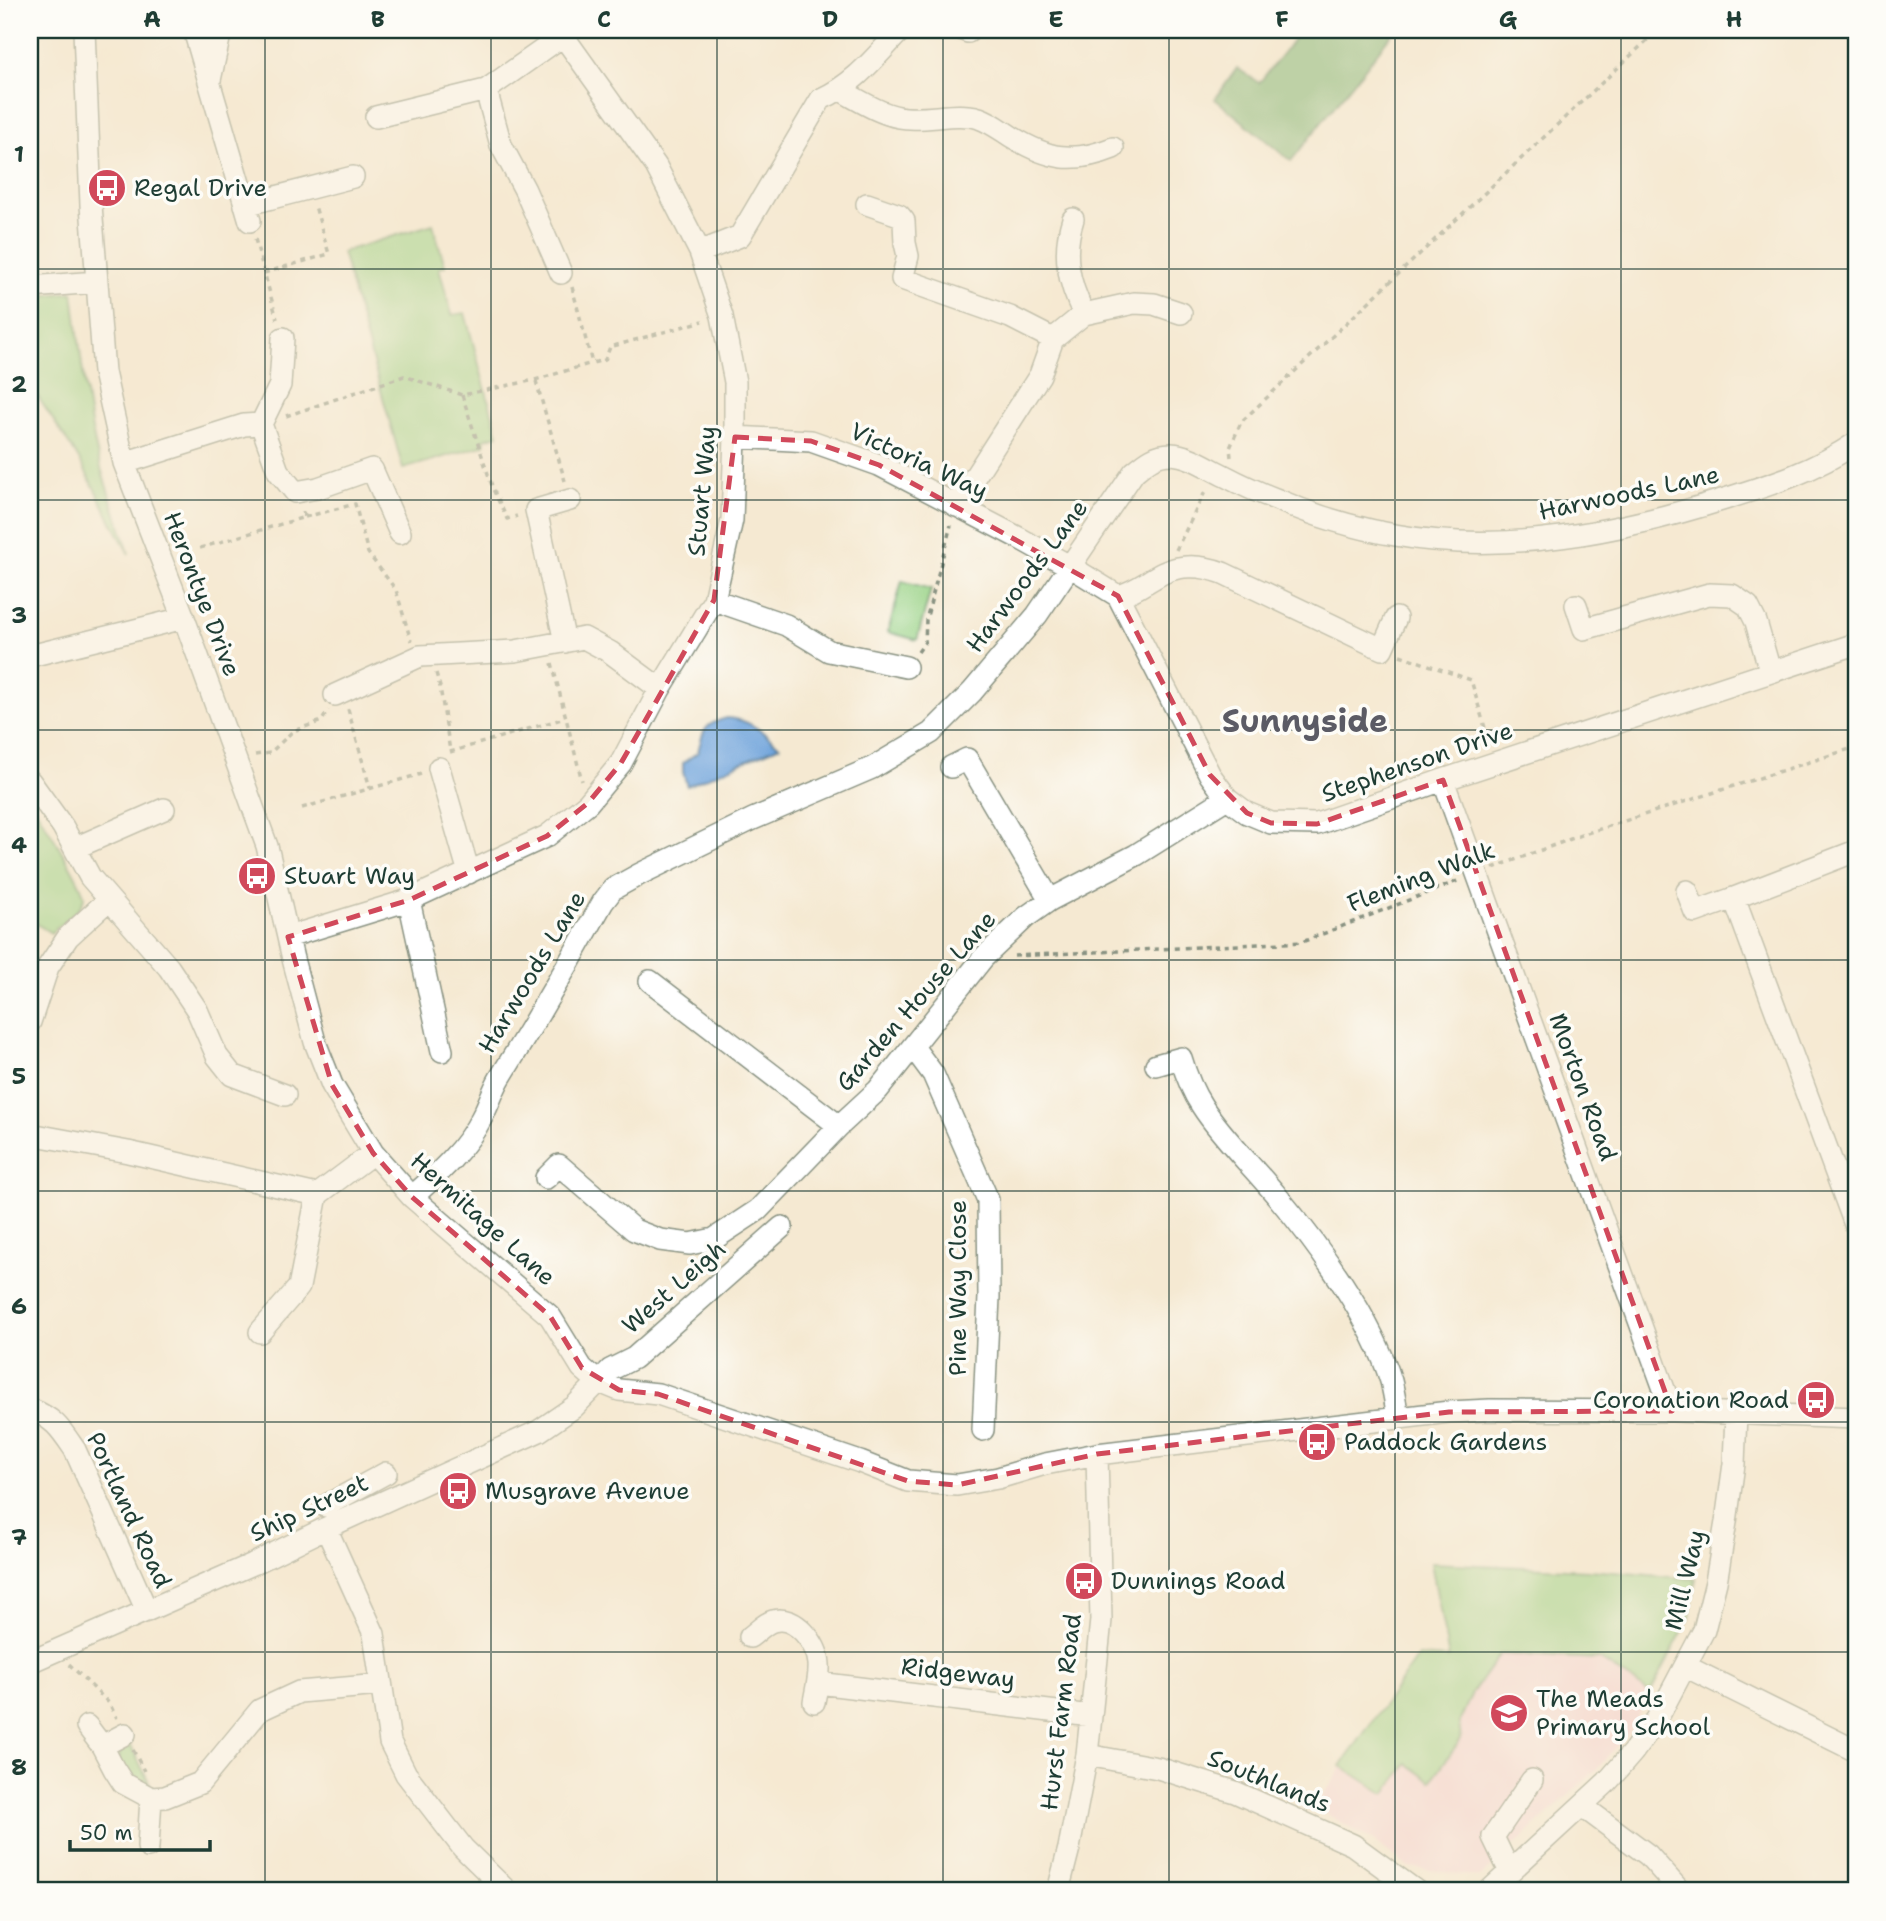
<svg xmlns="http://www.w3.org/2000/svg" width="1886" height="1921" font-family="'Shantell Sans',sans-serif">
<style>
.built{fill:#f7cfd4}
.green{fill:#98d285;stroke:#5c885c;stroke-width:2}
.forest{fill:#7ab472;stroke:#4c7853;stroke-width:2}
.water{fill:#6ea3db;stroke:#467088;stroke-width:2}
.lines{fill:none;stroke-linecap:round;stroke-linejoin:round}
.minor-casing{stroke:#8a9383;stroke-width:24}
.path{stroke:#8a9383;stroke-width:3.5;stroke-dasharray:5 5;stroke-linecap:butt}
.minor{stroke:#fff;stroke-width:21}
.marked{fill:none;stroke:#d1495b;stroke-width:5;stroke-dasharray:14 9;stroke-linejoin:round}
.grid{fill:none;stroke:#1f3d34;stroke-width:2;stroke-opacity:0.55}
.labels{text-anchor:middle;stroke-width:7;stroke-linejoin:round;paint-order:stroke}
.poi-label{font-size:24px;fill:#1f3d34;stroke:#fdfcf7;text-anchor:start}
.street-label{font-size:24px;fill:#1f3d34;stroke:#fdfcf7}
.district-label{font-size:32px;font-weight:bold;fill:#5b5b65;stroke:#fdfcf7}
.neatline{fill:none;stroke:#1f3d34;stroke-width:2.5}
.grid-label{font-size:23px;text-anchor:middle;font-weight:bold;fill:#1f3d34}
</style>
<rect width="100%" height="100%" fill="#fdfcf7"/>
<filter id="ink" filterUnits="userSpaceOnUse"><feTurbulence type="fractalNoise" baseFrequency=".0143" numOctaves="2"/><feDisplacementMap in="SourceGraphic" scale="14" xChannelSelector="R" yChannelSelector="G"/><feConvolveMatrix kernelMatrix="1 2 1 2 8 2 1 2 1" color-interpolation-filters="sRGB"/></filter>
<filter id="wash" filterUnits="userSpaceOnUse"><feTurbulence type="fractalNoise" baseFrequency=".00686" numOctaves="4" result="noise"/><feDisplacementMap in="SourceGraphic" scale="28" xChannelSelector="R" yChannelSelector="G"/><feGaussianBlur stdDeviation="1.57" result="paint"/><feColorMatrix in="noise" values="0 0 0 0 0 0 0 0 0 0 0 0 0 0 0 0 0 1.4 0 .05"/><feComposite in="paint" operator="in"/></filter>
<g filter="url(#wash)">
<rect width="100%" height="100%" fill="#f5e9d2"/>
<path class="built" d="M1431 1563 1589 1570 1696 1579 1690 1617 1629 1733 1596 1770 1516 1844 1506 1847 1495 1864 1480 1877 1408 1867 1375 1842 1315 1807 1418 1656 1449 1658Z"/>
<path class="green" d="M433 224 445 266 439 268 452 315 465 313 498 435 484 439 485 445 403 469 342 252Z
M73 292C80 347 85 403 98 457 106 490 120 521 129 554L79 459 30 385V297Z
M902 581 931 589 917 640 888 632Z
M30 801C39 813 84 885 84 897 83 910 61 924 51 933L35 923 30 925Z
M1431 1563 1589 1570 1696 1579 1690 1617 1650 1693 1599 1659 1500 1654 1472 1693 1459 1723 1461 1739 1431 1781 1407 1764 1385 1794 1341 1766 1418 1656 1449 1658Z
M128 1740 150 1784C136 1780 126 1775 118 1762L122 1744Z"/>
<path class="forest" d="M1291 30H1395L1291 161 1215 99 1237 68 1259 83 1297 35Z"/>
<path class="water" d="M727 718C749 719 763 732 780 746L687 786 683 772V763L698 752C703 730 704 724 727 718Z"/>
</g>
<g filter="url(#ink)">
<g class="lines">
<defs>
<path id="minor" d="M84 30 91 205 104 372 124 463 184 618 267 846 293 959 315 1042 332 1085 373 1153 412 1197 550 1316 582 1368 597 1381 619 1390 658 1394 860 1462 908 1481 957 1485 998 1478 1045 1464 1097 1454 1449 1412 1490 1410 1672 1411 1856 1418
M194 30 250 221
M963 30 968 32
M210 80 221 30
M840 90C859 100 878 113 899 117 924 122 955 111 979 118 991 122 1001 130 1012 137 1048 159 1073 164 1113 148
M376 117 486 90
M867 204 899 215 904 221 905 243 908 256 902 279 1010 317 1053 339
M245 205 353 177
M1073 219C1062 253 1068 282 1084 314
M700 252 740 236 821 99C855 84 876 56 901 30
M561 273 525 190 501 145 486 90 564 35
M30 287 97 282
M261 424 280 385 283 338
M735 437 811 441 879 465 1019 538 1071 567 1118 596 1210 775 1227 798 1247 813 1271 823 1317 824 1443 780 1856 644
M124 463 244 425 261 424 278 471 295 492 318 488 372 469 400 533
M956 506 1040 375 1053 339 1084 314 1134 303 1154 304 1181 313
M1118 596C1135 592 1147 581 1163 573 1182 564 1204 566 1223 573L1382 649 1396 618
M714 600 786 625 829 651 906 667
M1576 605 1584 629 1709 594 1732 595 1748 606 1756 622 1770 671
M565 642 536 510 570 500
M30 656 184 618
M335 695 420 656 515 651 584 638 610 652 660 689
M951 767 967 759 1050 900
M439 768 469 873
M1443 780 1672 1411
M30 781 63 827 90 877 169 968 197 1010 217 1056 232 1075 285 1095
M75 848 164 809
M1687 891 1695 912 1734 898 1856 1227
M1734 898 1856 851
M409 900 442 1051
M288 937 409 900 547 836 588 803 621 763 660 689 714 600 732 520 735 437V382L722 316 700 252 656 166 559 30
M650 981 839 1126
M30 1022 48 967 68 937 108 900
M913 1047 933 1074 988 1200 989 1297 983 1430
M1156 1065 1181 1058C1186 1075 1192 1091 1202 1106 1221 1136 1254 1168 1277 1196 1319 1246 1372 1319 1391 1381 1394 1393 1396 1406 1398 1418
M30 1134 128 1152 317 1195
M546 1178 559 1165 634 1230 660 1240 690 1244 714 1239 758 1210 839 1126 878 1090 983 958 1026 917 1050 900 1136 855 1227 798
M317 1195 373 1153
M412 1197C439 1173 466 1149 482 1117 489 1104 493 1090 500 1078 536 1020 570 962 603 902L613 889 640 874 753 819 872 768 931 733 972 692 1037 615 1134 472C1146 462 1155 454 1171 454 1190 455 1208 468 1225 476 1242 485 1260 493 1278 500 1315 516 1355 528 1395 535 1505 555 1620 532 1725 499 1773 484 1814 471 1856 443
M260 1332 299 1287 317 1195
M30 1409C55 1419 60 1428 75 1450L147 1611
M325 1506 386 1473
M326 1528 374 1634 390 1742 406 1774 463 1848 507 1891
M750 1637C757 1632 765 1623 773 1621 795 1614 818 1644 819 1664 820 1676 816 1690 814 1702
M30 1662 253 1564 326 1528 539 1431 574 1407 610 1370 634 1358 782 1227
M1685 1666 1856 1751
M818 1683 1091 1716
M87 1726 102 1746 125 1734
M102 1746 114 1769 123 1783 151 1798 165 1797 200 1783 260 1710 299 1692 380 1685
M1087 1755 1158 1768 1235 1792 1353 1845 1416 1891
M1584 1805 1590 1812 1648 1855 1680 1891
M148 1847 151 1798
M1510 1872 1493 1837 1532 1780
M1058 1891 1069 1848 1087 1755 1101 1620 1097 1454
M1489 1891 1607 1782 1633 1752 1657 1719 1704 1630 1716 1582 1726 1522 1734 1464 1736 1414"/>
</defs>
<use href="#minor" class="minor-casing"/>
<path class="path" d="M255 239 277 319
M264 273 329 254 315 206
M572 287 592 363 605 360 610 347 703 321
M536 381 565 481
M462 395 493 489 507 519 517 516
M286 416 404 376 462 395 535 380 592 363
M1231 457 1230 448 1241 422 1658 30
M305 517 355 504 368 553 396 590 411 641
M200 548 305 517 302 510
M1176 550 1207 488
M918 652 925 642 926 620 951 525
M1400 655 1471 680 1490 745
M552 663 582 781
M436 673 440 687 450 751
M348 709 370 788
M450 752 565 718
M255 755 270 753 293 731 322 721 328 710
M302 808 421 774
M1493 868 1584 834 1856 747
M1014 956 1302 942 1460 880
M69 1664 109 1703 117 1718
M133 1750 144 1771"/>
<use href="#minor" class="minor"/>
</g>
</g>
<path d="M0 0H1886V1921H0ZM735 437 811 441 879 465 1118 596 1210 775 1247 813 1271 823 1317 824 1443 780 1672 1411 1449 1412 1097 1454 957 1485 908 1481 658 1394 619 1390 582 1368 550 1316 412 1197 373 1153 332 1085 288 937 409 900 547 836 588 803 621 763 714 600Z" fill="#f5e9d2" fill-opacity=".55" fill-rule="evenodd"/>
<path class="marked" d="M735 437 811 441 879 465 1118 596 1210 775 1247 813 1271 823 1317 824 1443 780 1672 1411 1449 1412 1097 1454 957 1485 908 1481 658 1394 619 1390 582 1368 550 1316 412 1197 373 1153 332 1085 288 937 409 900 547 836 588 803 621 763 714 600Z"/>
<path class="grid" d="M265 30V1891M491 30V1891M717 30V1891M943 30V1891M1169 30V1891M1395 30V1891M1621 30V1891M30 269H1856M30 500H1856M30 730H1856M30 960H1856M30 1191H1856M30 1422H1856M30 1652H1856"/>
<defs>
<symbol id="bus-disc" viewBox="-11 -11 22 22"><circle r="9.5" fill="#d1495b" stroke="#fdfcf7"/><path d="M-5-6H5V4H4V6H2V4H-2V6H-4V4H-5ZM-3.5-4V0h7V-4ZM-3.5 1.2v1.5H-2V1.2ZM2 1.2v1.5H3.5V1.2Z" fill="#fff"/></symbol>
<symbol id="school-disc" viewBox="-11 -11 22 22"><circle r="9.5" fill="#d1495b" stroke="#fdfcf7"/><path d="M0-5L7-2L0 1L-7-2ZM-4 1L0 2.5L4 1V4Q0 6-4 4Z" fill="#fff"/></symbol>
</defs>
<g fill-rule="evenodd">
<use href="#bus-disc" x="85" y="166" width="44" height="44"/>
<use href="#bus-disc" x="235" y="854" width="44" height="44"/>
<use href="#bus-disc" x="1794" y="1378" width="44" height="44"/>
<use href="#bus-disc" x="1295" y="1420" width="44" height="44"/>
<use href="#bus-disc" x="436" y="1469" width="44" height="44"/>
<use href="#bus-disc" x="1062" y="1559" width="44" height="44"/>
<use href="#school-disc" x="1487" y="1691" width="44" height="44"/>
</g>
<g class="labels">
<g class="poi-label">
<text x="134" y="196">Regal Drive</text>
<text x="284" y="884">Stuart Way</text>
<text x="1789" y="1408" text-anchor="end">Coronation Road</text>
<text x="1344" y="1450">Paddock Gardens</text>
<text x="485" y="1499">Musgrave Avenue</text>
<text x="1111" y="1589">Dunnings Road</text>
<text x="1536" y="1707">The Meads<tspan x="1536" dy="28">Primary School</tspan></text>
</g>
<g class="street-label">
<text transform="translate(919 461) rotate(25)" y="8">Victoria Way</text>
<text transform="translate(702 491) rotate(-85)" y="8">Stuart Way</text>
<text transform="translate(1629 493) rotate(-12)" y="8">Harwoods Lane</text>
<text transform="translate(1027 576) rotate(-53)" y="8">Harwoods Lane</text>
<text transform="translate(202 594) rotate(69)" y="8">Herontye Drive</text>
<text transform="translate(1417 762) rotate(-19)" y="8">Stephenson Drive</text>
<text transform="translate(1421 877) rotate(-21)" y="8">Fleming Walk</text>
<text transform="translate(532 972) rotate(-59)" y="8">Harwoods Lane</text>
<text transform="translate(916 1001) rotate(-49)" y="8">Garden House Lane</text>
<text transform="translate(1583 1087) rotate(70)" y="8">Morton Road</text>
<text transform="translate(483 1219) rotate(42)" y="8">Hermitage Lane</text>
<text transform="translate(674 1287) rotate(-41)" y="8">West Leigh</text>
<text transform="translate(958 1288) rotate(-90)" y="8">Pine Way Close</text>
<text transform="translate(309 1508) rotate(-25)" y="8">Ship Street</text>
<text transform="translate(129 1510) rotate(65)" y="8">Portland Road</text>
<text transform="translate(1685 1580) rotate(-76)" y="8">Mill Way</text>
<text transform="translate(958 1673) rotate(7)" y="8">Ridgeway</text>
<text transform="translate(1061 1712) rotate(-83)" y="8">Hurst Farm Road</text>
<text transform="translate(1269 1781) rotate(22)" y="8">Southlands</text>
</g>
<g class="district-label">
<text x="1305" y="732">Sunnyside</text>
</g>
</g>
<rect width="1886" height="1921" fill="none" stroke="#fdfcf7" stroke-width="77"/>
<path d="M70 1840v10h140v-10" fill="none" stroke="#1f3d34" stroke-width="3.5"/>
<text x="80" y="1840" font-size="21" fill="#1f3d34" stroke="#fdfcf7" stroke-width="5" paint-order="stroke">50 m</text>
<rect x="38" y="38" width="1810" height="1844" class="neatline"/>
<g class="grid-label">
<text x="152" y="27">A</text>
<text x="378" y="27">B</text>
<text x="604" y="27">C</text>
<text x="830" y="27">D</text>
<text x="1056" y="27">E</text>
<text x="1282" y="27">F</text>
<text x="1508" y="27">G</text>
<text x="1734" y="27">H</text>
<text x="19" y="162">1</text>
<text x="19" y="392">2</text>
<text x="19" y="623">3</text>
<text x="19" y="853">4</text>
<text x="19" y="1084">5</text>
<text x="19" y="1314">6</text>
<text x="19" y="1545">7</text>
<text x="19" y="1775">8</text>
</g>
</svg>
